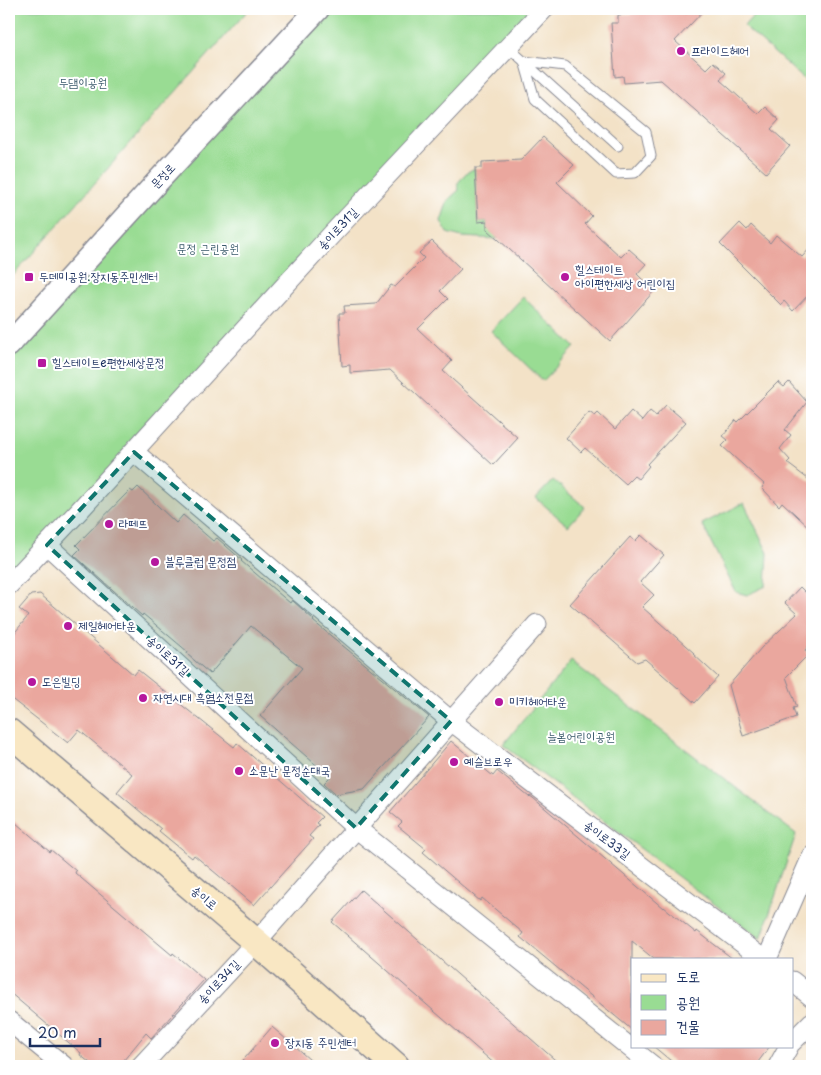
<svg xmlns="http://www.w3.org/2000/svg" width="821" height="1075" font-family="'Playpen Sans','Poor Story',sans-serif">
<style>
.green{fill:#99dc93;stroke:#5a8678}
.building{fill:#eaa79e}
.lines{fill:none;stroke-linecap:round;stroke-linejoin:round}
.service-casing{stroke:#878892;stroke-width:11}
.minor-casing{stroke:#878892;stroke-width:21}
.tertiary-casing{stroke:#878892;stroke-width:25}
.secondary-casing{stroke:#878892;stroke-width:29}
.service{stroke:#fff;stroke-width:9}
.minor{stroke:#fff;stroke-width:19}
.tertiary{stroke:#fff;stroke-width:22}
.secondary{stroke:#f9e7c3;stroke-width:26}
.marked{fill:#0f766e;fill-opacity:0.2;stroke:#0f766e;stroke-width:4;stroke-dasharray:10 6;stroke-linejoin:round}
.poi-dot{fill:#b5179e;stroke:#fff;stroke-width:2}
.labels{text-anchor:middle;stroke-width:4;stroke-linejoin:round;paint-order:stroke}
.poi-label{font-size:12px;fill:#1b2f5e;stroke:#fff;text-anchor:start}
.park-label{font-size:12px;fill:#3a5a6b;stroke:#fff}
.street-label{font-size:12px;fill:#1b2f5e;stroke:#fff}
</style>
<rect width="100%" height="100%" fill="#fff"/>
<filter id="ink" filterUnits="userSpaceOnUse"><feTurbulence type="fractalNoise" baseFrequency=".02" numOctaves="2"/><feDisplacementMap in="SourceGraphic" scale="10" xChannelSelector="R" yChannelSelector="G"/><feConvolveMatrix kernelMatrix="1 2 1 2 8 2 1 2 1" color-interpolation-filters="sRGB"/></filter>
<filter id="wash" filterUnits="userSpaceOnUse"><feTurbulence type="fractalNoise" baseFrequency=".0096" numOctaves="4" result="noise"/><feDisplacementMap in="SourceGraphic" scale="20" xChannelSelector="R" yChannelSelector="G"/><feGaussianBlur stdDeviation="1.12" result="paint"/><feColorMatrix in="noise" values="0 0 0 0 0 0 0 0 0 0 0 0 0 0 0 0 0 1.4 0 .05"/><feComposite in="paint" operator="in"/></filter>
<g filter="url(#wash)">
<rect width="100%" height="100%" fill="#f3e2c7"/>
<path class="green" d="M9 9H249L9 280Z
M318 9H544L9 585V345Z
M759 9H812V79L805 80 744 26Z
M475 168 478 222 487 221V229H498V239L462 237 447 233 441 221 448 200 459 190 457 184 466 173Z
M523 297 575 347 543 381 491 331Z
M553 480 585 507 568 526 536 498Z
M744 503 768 553 766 586 747 595 736 592 702 524Z
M571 661 796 834 761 939 503 745Z"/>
<g id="blocks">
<path class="building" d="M655 9H705L675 41 706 69 713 62 726 73 720 80 758 114 765 107 779 120 771 129 790 146 766 173 661 80 624 83 623 76 615 77 611 23H618V15L655 12Z
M543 137 574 165 557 182 592 216 585 224 621 257 629 249 646 264 637 274 654 291 610 341 487 229V221L478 222 475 168H482V162L521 160Z
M740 223 747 230 751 225 770 243 776 235 802 257 812 246V291L793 311 784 301 781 305 720 244Z
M432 241 461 269 440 291 448 299 418 329 452 361 443 371 518 438 493 465 390 370 350 373V365L342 366 339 313H345L344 306 376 304 391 285 395 287 424 258 419 253Z
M778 382 784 387 789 382 807 402 785 430 791 435 780 449 790 460 787 463 812 482V530L782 502 779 506 762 488 764 484 722 446 728 440 723 436 736 420 738 422Z
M666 405 686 422 647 464 649 466 638 479 634 476 626 484 585 448 581 452 566 438 589 412 595 416 598 413 615 429 631 411 642 421 650 411 656 416Z
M138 487 176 523 183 515 213 541 217 538 242 560 241 561 290 603 292 600 314 620 313 621 429 717 364 789 336 794 324 783 330 777 260 716 302 668 251 626 210 674 187 654 188 652 143 614 142 616 74 555 80 549 76 545 130 490 133 492Z
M641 535 664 555 640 582 654 595 642 607 694 653 693 654 718 677 695 703 645 659 637 662 570 604 630 537 635 541Z
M800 587 812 599V642L805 650 808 655 786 677 797 707 793 708 796 717 743 736 729 685 762 647 797 614 785 603Z
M40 594 134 675 138 670 234 747 237 743 322 817 316 823 319 825 309 836 313 839 254 905 194 855 192 858 159 831 161 829 117 792 132 774 79 730 68 743 9 697V640L28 616 19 609 31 595Z
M451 741 493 776 497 771 529 797 530 796 533 798 663 908 664 907 696 933 697 931 733 959H654L632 941V1030L520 937 523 933 482 898 480 901 423 852 426 849 398 826 402 822 390 812Z
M9 817 50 852 51 850 76 871 75 873 172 955 173 953 204 980 151 1038 146 1033 119 1066H94L80 1055 81 1053 9 992Z
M361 890 562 1066H497L332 922Z
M272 1027 317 1066H238Z
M653 1046H770L755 1066H677Z"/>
</g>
</g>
<g filter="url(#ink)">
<use href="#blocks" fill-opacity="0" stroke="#878892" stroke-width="1"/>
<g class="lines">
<defs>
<path id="service" d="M508 47 618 146
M524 61 565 66 646 132 651 156 635 173 616 174 535 99Z"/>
<path id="minor" d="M134 452 451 721 763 959
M47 545 356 828 653 1066
M9 585 78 512 333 233 544 9
M767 959 812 856
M792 981 812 997
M9 1021 64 1066
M792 1042 812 1022
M141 1066 256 942 537 624
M778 1066 789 1046"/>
<path id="tertiary" d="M9 345 159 180 318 9"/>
<path id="secondary" d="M9 732 256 942 396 1066"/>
</defs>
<use href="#service" class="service-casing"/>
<use href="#minor" class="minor-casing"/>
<use href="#tertiary" class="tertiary-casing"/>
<use href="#secondary" class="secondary-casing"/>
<use href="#service" class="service"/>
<use href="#minor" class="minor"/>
<use href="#tertiary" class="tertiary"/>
<use href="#secondary" class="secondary"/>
</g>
</g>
<path class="marked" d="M134 452 451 721 356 828 47 545Z"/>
<g class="poi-dot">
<circle cx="681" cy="51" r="5"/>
<rect x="24" y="272" width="10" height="10" rx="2.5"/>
<circle cx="565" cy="277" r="5"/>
<rect x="37" y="358" width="10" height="10" rx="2.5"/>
<circle cx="109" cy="524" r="5"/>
<circle cx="155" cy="562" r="5"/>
<circle cx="68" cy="626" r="5"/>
<circle cx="32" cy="682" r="5"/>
<circle cx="143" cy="698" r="5"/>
<circle cx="499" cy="702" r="5"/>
<circle cx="454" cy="762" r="5"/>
<circle cx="239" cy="771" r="5"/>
<circle cx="275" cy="1043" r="5"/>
</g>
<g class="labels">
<g class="poi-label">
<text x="691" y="55">프라이드헤어</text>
<text x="575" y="274">힐스테이트<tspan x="575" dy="14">아이편한세상 어린이집</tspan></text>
<text x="39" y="281">두데미공원.장지동주민센터</text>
<text x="52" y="367">힐스테이트e편한세상문정</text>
<text x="119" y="528">라떼뜨</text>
<text x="165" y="566">블루클럽 문정점</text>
<text x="78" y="630">제일헤어타운</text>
<text x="42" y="686">도은빌딩</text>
<text x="153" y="702">자연시대 흑염소전문점</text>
<text x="509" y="706">미키헤어타운</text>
<text x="464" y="766">예슬브로우</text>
<text x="249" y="775">소문난 문정순대국</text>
<text x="285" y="1047">장지동 주민센터</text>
</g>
<g class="park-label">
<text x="83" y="87">두댐이공원</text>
<text x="208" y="253">문정 근린공원</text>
<text x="581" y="741">늘봄어린이공원</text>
</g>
<g class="street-label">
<text transform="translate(163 176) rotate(-47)" y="4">문정로</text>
<text transform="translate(338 229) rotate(-47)" y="4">송이로31길</text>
<text transform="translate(168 656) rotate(42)" y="4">송이로31길</text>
<text transform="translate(607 840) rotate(37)" y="4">송이로33길</text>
<text transform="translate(204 898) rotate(40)" y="4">송이로</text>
<text transform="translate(219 982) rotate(-47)" y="4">송이로34길</text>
</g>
</g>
<rect width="821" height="1075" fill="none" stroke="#fff" stroke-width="30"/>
<rect x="631" y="958" width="162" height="90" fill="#ffffff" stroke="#a4acbf"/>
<rect x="641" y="974" width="25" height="8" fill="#f9e7c3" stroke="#a4acbf"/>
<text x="676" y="982" font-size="15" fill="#1b2f5e">도로</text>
<rect x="641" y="995" width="25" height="15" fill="#99dc93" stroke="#a4acbf"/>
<text x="676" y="1008" font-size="15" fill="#1b2f5e">공원</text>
<rect x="641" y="1020" width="25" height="15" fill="#eaa79e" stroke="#a4acbf"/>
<text x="676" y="1032" font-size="15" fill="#1b2f5e">건물</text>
<path d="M30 1038v8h70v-8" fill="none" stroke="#1b2f5e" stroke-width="2.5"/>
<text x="38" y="1038" font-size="15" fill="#1b2f5e" stroke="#ffffff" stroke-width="4" paint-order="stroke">20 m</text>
</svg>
